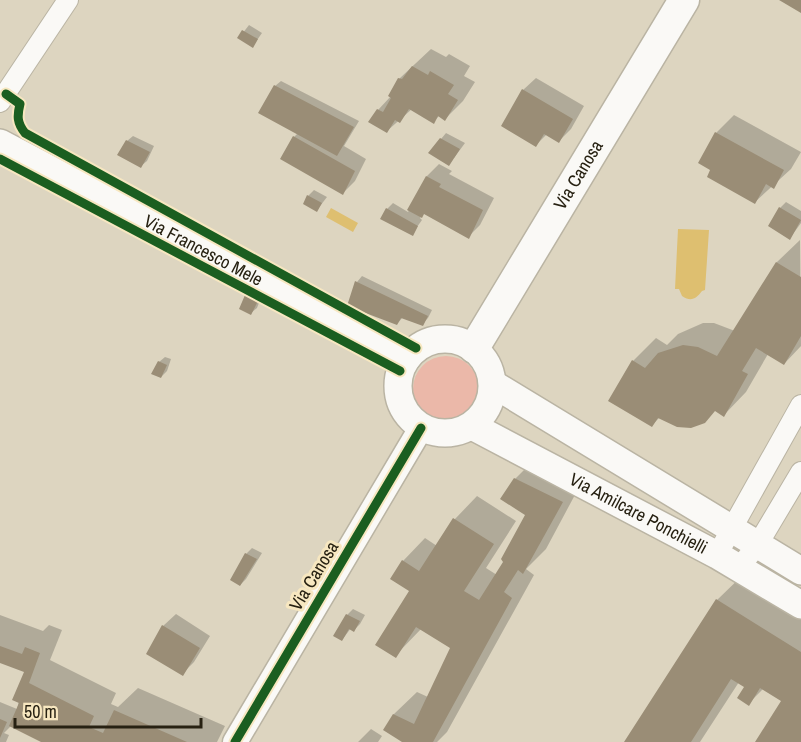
<svg xmlns="http://www.w3.org/2000/svg" width="801" height="742" font-family="'Archivo Narrow',sans-serif">
<style>
.green{fill:#ebb8a9}
.water{fill:#debf70}
.shadow{fill:#0003}
.building{fill:#9a8d76}
.lines{fill:none;stroke-linecap:round;stroke-linejoin:round}
.minor-casing{stroke:#bab4a3;stroke-width:22}
.tertiary-casing{stroke:#bab4a3;stroke-width:27}
.secondary-casing{stroke:#bab4a3;stroke-width:30}
.primary-casing{stroke:#bab4a3;stroke-width:33}
.minor{stroke:#faf9f6;stroke-width:20}
.tertiary{stroke:#faf9f6;stroke-width:24}
.secondary{stroke:#faf9f6;stroke-width:27}
.primary{stroke:#faf9f6;stroke-width:30}
.cycleway-casing{stroke:#f7e7c0;stroke-width:13}
.cycleway{stroke:#1b5e20;stroke-width:9}
.labels{text-anchor:middle;stroke-width:6;stroke-linejoin:round;paint-order:stroke}
.street-label{font-size:18px;fill:#272112;stroke:#f7e7c0}
</style>
<rect width="100%" height="100%" fill="#ddd5c0"/>
<path class="green" d="M413 389a33 33 0 1 1 66 0a33 33 0 1 1-66 0Z"/>
<path class="water" d="M331 208 358 223 353 232 326 217Z
M678 229 709 230 705 290 702 291C696 299 691 302 682 296L679 289H675Z"/>
<path class="shadow" d="M249 25 262 33 253 46 239 38Z
M431 49 446 57 449 54 470 66 464 76 475 82 463 101 445 119 440 115 433 122 412 109 387 131 378 110 391 96 400 78Z
M536 78 584 106 571 129 559 141 547 134 536 145 523 90Z
M281 81 359 121 344 146 366 159 355 181 343 193 294 137 298 133 275 86Z
M734 115 801 152 791 169 755 202 712 170 700 163 716 133Z
M446 133 465 143 454 158 441 139Z
M133 136 154 146 147 161 141 166 127 141Z
M439 164 452 171 449 174 494 198 480 225 468 237 425 212 420 218 422 220 412 234 387 209 393 203 408 212 427 176Z
M314 190 327 197 317 210 308 196Z
M786 202 801 211V223L790 238 780 208Z
M800 240 801 346 784 364 768 354 746 392 724 415 716 410 660 417 652 425 633 361 656 338 667 345 678 334 703 323H714L735 331 777 262Z
M362 276 432 310 428 318 422 324 403 317 397 324 357 282Z
M252 290 262 295 257 308 251 313 246 296Z
M165 357 171 359 167 371 161 377 159 362Z
M538 456 584 478 546 549 526 569 534 575 447 732 437 742H405L385 729 394 714 417 692 428 697 452 647 422 628 395 656 411 591 403 561 425 538 437 546 455 519 477 496 516 521 486 568 497 575 527 515 502 499 515 479Z
M252 548 262 553 246 579 240 585 246 554Z
M748 570 801 603V742H757L783 700 763 689 748 704 746 687 739 682 700 742H626L717 600Z
M353 609 365 615 360 624 354 630 351 628 342 640 347 615Z
M176 614 210 636 194 662 182 674 163 626Z
M0 615 43 631 49 625 62 630 50 660 116 693 111 704 118 707 138 688 225 726 217 742H44L12 725 4 733 9 735 6 742H0V702L17 709 26 671 0 662Z
M371 729 382 736 378 742H358Z"/>
<path class="building" d="M779 0H801V13Z
M242 30 258 39 253 48 237 38Z
M412 66 428 75 430 71 454 85 448 94 458 100 445 121 438 116 434 124 409 109 400 123 395 120 387 133 368 122 377 109 383 112 391 98 388 96 398 78 402 79Z
M274 85 354 127 337 156 258 113Z
M522 89 573 119 559 143 544 134 536 147 501 126Z
M715 132 784 170 774 189 766 184 755 204 707 177 710 170 698 163Z
M293 136 355 171 343 195 280 159Z
M440 138 460 149 449 166 428 153Z
M126 140 150 152 141 168 117 155Z
M426 176 441 184 439 187 483 210 469 239 424 214 422 218 407 210Z
M307 195 322 203 317 212 303 204Z
M779 207 801 220 790 240 768 226Z
M386 208 418 226 413 236 380 219Z
M776 262 801 277V336L784 365 756 348 742 371 748 374 724 417 715 411 705 423 691 428 677 427 658 418 652 427 608 401 632 360 645 368 658 353 683 345 698 347 717 356Z
M355 281 428 316 423 326 401 318 397 325 347 306Z
M245 295 258 301 251 315 239 309Z
M158 361 167 365 161 378 151 374Z
M514 478 563 502 523 574 518 570 504 592 512 598 433 742H402L383 730 393 714 414 724 450 648 416 627 396 658 375 645 409 591 390 579 402 560 419 571 453 518 494 544 464 591 479 600 503 562 501 559 525 515 500 499Z
M245 553 257 559 240 586 230 580Z
M716 599 801 652V742H755L781 701 760 688 749 706 737 698 744 687 731 679 691 742H624Z
M346 614 360 621 354 632 349 629 342 641 333 636Z
M162 625 200 648 183 676 146 654Z
M0 646 22 654 25 647 40 653 29 683 94 716 89 727 103 733 114 710 187 742H41L9 726 19 703 12 700 24 672 0 663Z
M0 719 7 722 0 738Z"/>
<g class="lines">
<defs>
<path id="minor" d="M0 102 68 0
M717 555 801 405
M739 568 758 544 801 472"/>
<path id="tertiary" d="M235 742 421 428"/>
<g id="secondary">
<path id="s1" d="M0 143 407 358"/>
<circle cx="445" cy="386" r="47"/>
<path d="M493 384 801 571"/>
<path id="s2" d="M472 426 717 555 801 605"/>
</g>
<g id="primary">
<path id="s3" d="M474 348 684 0"/>
</g>
</defs>
<use href="#minor" class="minor-casing"/>
<use href="#tertiary" class="tertiary-casing"/>
<use href="#secondary" class="secondary-casing"/>
<use href="#primary" class="primary-casing"/>
<use href="#minor" class="minor"/>
<use href="#tertiary" class="tertiary"/>
<use href="#secondary" class="secondary"/>
<use href="#primary" class="primary"/>
<defs>
<path id="cycleway" d="M6 94 20 104C17 116 17 123 25 133L416 348
M0 159 400 371
M235 742 421 428"/>
</defs>
<use href="#cycleway" class="cycleway-casing"/>
<use href="#cycleway" class="cycleway"/>
</g>
<g class="labels">
<g class="street-label">
<text dy="6" stroke="none"><textPath href="#s3" startOffset="202">Via Canosa</textPath></text>
<text dy="6" stroke="none"><textPath href="#s1" startOffset="230">Via Francesco Mele</textPath></text>
<text dy="6" stroke="none"><textPath href="#s2" startOffset="188">Via Amilcare Ponchielli</textPath></text>
<text transform="translate(314 576) rotate(-59)" y="6">Via Canosa</text>
</g>
</g>
<path d="M15 718v9h186v-9" fill="none" stroke="#272112" stroke-width="3"/>
<text x="24" y="718" font-size="18" fill="#272112" stroke="#f7e7c0" stroke-width="4.5" paint-order="stroke">50 m</text>
</svg>
